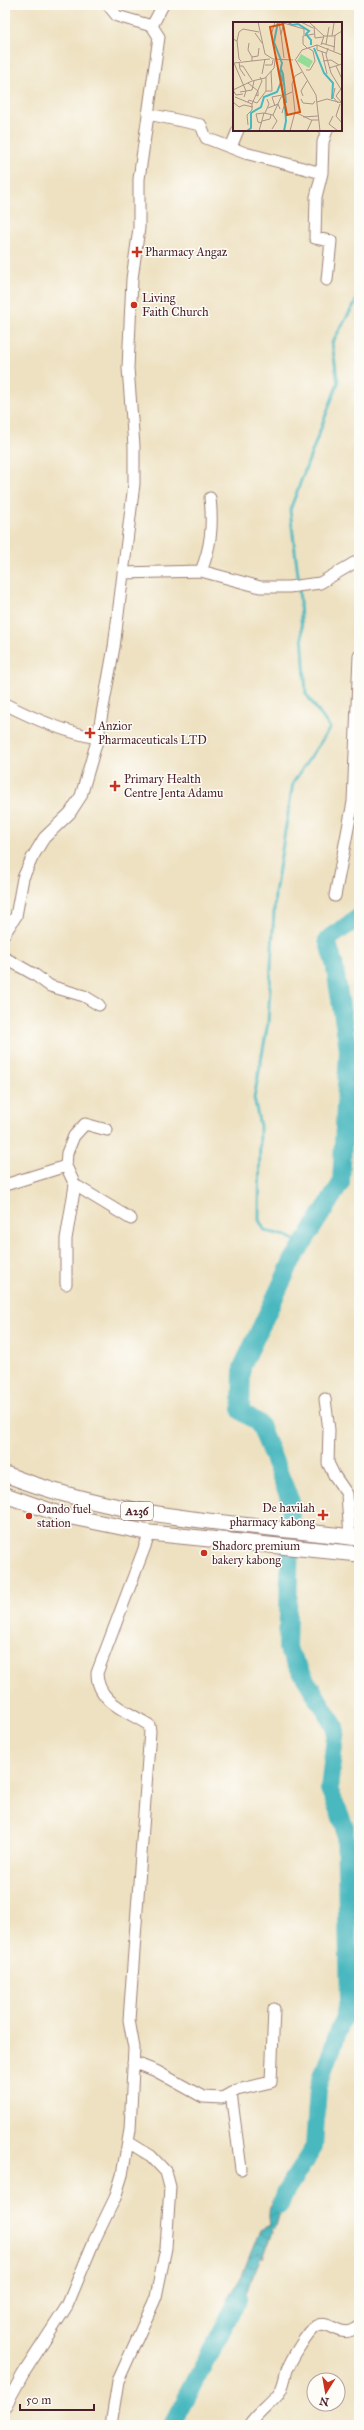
<svg xmlns="http://www.w3.org/2000/svg" width="364" height="2430" font-family="'IM FELL Great Primer',serif">
<style>
.water{fill:url(#water-waves);stroke:#4a6c75}
.lines{fill:none;stroke-linecap:round;stroke-linejoin:round}
.stream{stroke:#49b8bf;stroke-width:3}
.river{stroke:#49b8bf;stroke-width:18}
.minor-casing{stroke:#9c8076;stroke-width:13}
.highway-casing{stroke:#9c8076;stroke-width:17}
.minor{stroke:#fff;stroke-width:11}
.highway{stroke:#fff;stroke-width:15}
.poi-dot{fill:#c8321e;stroke:#fdfcf7;stroke-width:1.5}
.labels{text-anchor:middle;stroke-width:3;stroke-linejoin:round;paint-order:stroke}
.shield{fill:#fdfcf7;stroke:#806168;stroke-width:1}
.shield-label{font-size:11px;font-weight:bold;fill:#4a1f2b}
.poi-label{font-size:12px;fill:#4a1f2b;stroke:#fdfcf7;text-anchor:start}
.inset-river{fill:none;stroke:#49b8bf;stroke-width:2}
.inset-road{fill:none;stroke:#ac9385;stroke-width:1}
.view{fill:#d8530f;fill-opacity:0.15;stroke:#d8530f;stroke-width:2}
.inset-edge{fill:none;stroke:#4a1f2b;stroke-width:2}
</style>
<defs>
<pattern id="water-waves" width="16" height="10" patternUnits="userSpaceOnUse"><rect width="16" height="10" fill="#49b8bf"/><path d="M0 5q4-4 8 0t8 0" fill="none" stroke="#3f959b"/></pattern>
</defs>
<rect width="100%" height="100%" fill="#fdfcf7"/>
<filter id="ink" filterUnits="userSpaceOnUse"><feTurbulence type="fractalNoise" baseFrequency=".025" numOctaves="2"/><feDisplacementMap in="SourceGraphic" scale="8" xChannelSelector="R" yChannelSelector="G"/><feConvolveMatrix kernelMatrix="1 2 1 2 8 2 1 2 1" color-interpolation-filters="sRGB"/></filter>
<filter id="wash" filterUnits="userSpaceOnUse"><feTurbulence type="fractalNoise" baseFrequency=".012" numOctaves="4" result="noise"/><feDisplacementMap in="SourceGraphic" scale="16" xChannelSelector="R" yChannelSelector="G"/><feGaussianBlur stdDeviation="0.9" result="paint"/><feColorMatrix in="noise" values="0 0 0 0 0 0 0 0 0 0 0 0 0 0 0 0 0 1.4 0 .05"/><feComposite in="paint" operator="in"/></filter>
<g filter="url(#wash)">
<rect width="100%" height="100%" fill="#eee1c1"/>
<path class="water" d="M288 2182 292 2184 290 2195 282 2205 276 2226 272 2230 273 2232 263 2258 261 2257 235 2319H228L223 2311 229 2297 240 2280 260 2230 270 2225C266 2203 274 2197 288 2182Z"/>
<g class="lines">
<path class="stream" d="M299 583 290 510 338 383 332 343 359 296
M299 588 306 694 330 728 293 783 275 893 268 1023 254 1098 260 1126 259 1220 265 1231 287 1236 302 1244"/>
<path class="river" d="M280 2205 285 2192 314 2147 318 2088 349 2002 345 1827 329 1789 336 1728 287 1649 291 1502 259 1423 241 1411 242 1367 292 1261 341 1183 348 1049 334 963 327 940 359 917
M172 2425 239 2298"/>
</g>
</g>
<g filter="url(#ink)">
<g class="lines">
<defs>
<path id="minor" d="M152 26 163 5
M148 114 201 125 206 138 245 153 322 173
M327 130 323 142 322 173 316 197 315 238 331 241 327 280
M231 147 238 130
M201 571C211 547 213 525 210 498
M123 573 201 571 260 587H289L320 583 359 560
M5 704C34 719 65 732 97 738
M335 896 353 802 359 656
M5 933 16 916 23 878 32 858 44 838 70 813 81 796 97 741 114 647 134 484V446L128 368 132 279 139 228V179L159 37 152 26 117 16 108 5
M5 958 35 975 50 986 84 996 99 1005
M5 1185 66 1166
M75 1185 131 1219
M66 1284V1239L75 1185 66 1166 67 1153 74 1136 85 1124 107 1130
M325 1399 329 1430 328 1463 334 1475 347 1494 350 1537
M133 2062 156 2071 203 2097 222 2098 237 2090 271 2082 274 2009
M231 2093 241 2169
M5 2407 23 2374 67 2306 94 2241 115 2198 122 2175 130 2130 134 2048 129 2020 150 1731 149 1725C127 1711 97 1702 97 1673L150 1533
M111 2425 118 2381 156 2297 166 2248 170 2187 166 2172 151 2156 128 2142
M250 2425C258 2413 268 2406 277 2396 284 2388 284 2379 287 2370 291 2360 307 2332 316 2326 332 2318 339 2342 359 2326"/>
<path id="highway" d="M5 1474C118 1519 239 1523 359 1538
M5 1495 62 1515 150 1533 359 1554"/>
</defs>
<use href="#minor" class="minor-casing"/>
<use href="#highway" class="highway-casing"/>
<use href="#minor" class="minor"/>
<use href="#highway" class="highway"/>
</g>
</g>
<g class="poi-dot">
<path d="M135 246h4v4h4v4h-4v4h-4v-4h-4v-4h4z"/>
<circle cx="134" cy="305" r="4"/>
<path d="M88 727h4v4h4v4h-4v4h-4v-4h-4v-4h4z"/>
<path d="M113 780h4v4h4v4h-4v4h-4v-4h-4v-4h4z"/>
<path d="M321 1509h4v4h4v4h-4v4h-4v-4h-4v-4h4z"/>
<circle cx="29" cy="1516" r="4"/>
<circle cx="204" cy="1553" r="4"/>
</g>
<g class="labels">
<rect class="shield" x="121" y="1502" width="32" height="18" rx="3"/>
<g class="shield-label">
<text x="137" y="1515">A236</text>
</g>
<g class="poi-label">
<text x="145" y="256">Pharmacy Angaz</text>
<text x="142" y="302">Living<tspan x="142" dy="14">Faith Church</tspan></text>
<text x="98" y="730">Anzior<tspan x="98" dy="14">Pharmaceuticals LTD</tspan></text>
<text x="124" y="783">Primary Health<tspan x="124" dy="14">Centre Jenta Adamu</tspan></text>
<text x="315" y="1512" text-anchor="end">De havilah<tspan x="315" dy="14">pharmacy kabong</tspan></text>
<text x="37" y="1513">Oando fuel<tspan x="37" dy="14">station</tspan></text>
<text x="212" y="1550">Shadorc premium<tspan x="212" dy="14">bakery kabong</tspan></text>
</g>
</g>
<g transform="translate(233 22)">
<rect width="109" height="109" fill="#eee1c1"/>
<path d="M68 32 80 39 76 46 64 39Z" fill="#94dd98"/>
<path class="inset-river" d="M55 0 59 3 65 2 76 9 73 12 78 18V23M81 26 91 51 100 61 99 77M48 47 50 52 53 81M14 109 18 106V91L28 85 31 75 44 70 49 58 47 50 49 41 41 20 45 0M51 109 53 99 52 84"/>
<path class="inset-road" d="M25 0 32 32 40 37 60 38M46 0 48 13M47 0 71 7V13M68 0 80 6M76 0 91 14M51 1 48 12 51 36M81 4 82 16 90 15M22 11 29 21M38 13 42 0M99 14 101 1M0 17 4 19 6 10 10 7 26 10M4 19 6 37 8 39M16 21 15 28 19 35M88 21 102 25M93 22 96 5M84 23V28L93 31M88 23 91 14H101L109 9M74 26 70 22V14L81 12M95 26 93 33 98 51 109 69M101 29 102 13M89 30 94 52M62 37 83 73 87 109M63 37 69 28 84 23 109 33M19 39V35L25 34 26 26M90 39 98 38 106 43M6 40 7 47 12 54M1 41 13 69 11 75M1 41 37 37M32 43H39L40 38M7 44H10L19 58M103 44 109 57M96 46 109 42M73 48H77L82 39 80 29 75 26M29 52 32 37M15 61 25 69V74L23 73M102 66 100 75 105 81M108 67 103 74 109 81M33 69H39L38 49M7 70 19 68 21 59M10 72 3 73 0 68 19 59 32 56 41 46 42 38M70 74 68 69 74 59M2 75 19 82 29 59 27 55M68 77 70 81 80 82 82 79M0 80 6 85 11 83 20 85M15 80 16 78 24 81 33 69V55M84 80 94 77 109 81M107 82 103 94 109 101M42 84 39 75 49 73M35 86 45 82 47 87M62 90 78 98H86M32 91 36 82 34 77M49 91 51 84 49 60M40 93 48 75 59 70M100 94 96 102 105 109M70 95 85 94M29 99 37 97 38 93M29 101 25 100 23 92 31 91M15 103 14 93 19 88V82M39 107 44 99 40 93M26 109 31 91 40 93M57 109 62 90 59 62 62 54 69 50M74 109 79 98"/>
<path class="view" d="M50 2 67 90 54 93 37 5Z"/>
<rect width="109" height="109" class="inset-edge"/>
</g>
<rect width="364" height="2430" fill="none" stroke="#fdfcf7" stroke-width="20"/>
<g transform="translate(326 2392) rotate(191)"><circle r="19" fill="#fdfcf7" stroke="#b5a4a5"/>
<path d="M0-3L7 15L0 10L-7 15Z" fill="#c8321e"/>
<text y="-6" font-size="11" font-weight="bold" text-anchor="middle" fill="#4a1f2b">N</text>
</g>
<path d="M20 2404v6h74v-6" fill="none" stroke="#4a1f2b" stroke-width="2"/>
<text x="26" y="2404" font-size="12" fill="#4a1f2b" stroke="#fdfcf7" stroke-width="3" paint-order="stroke">50 m</text>
</svg>
